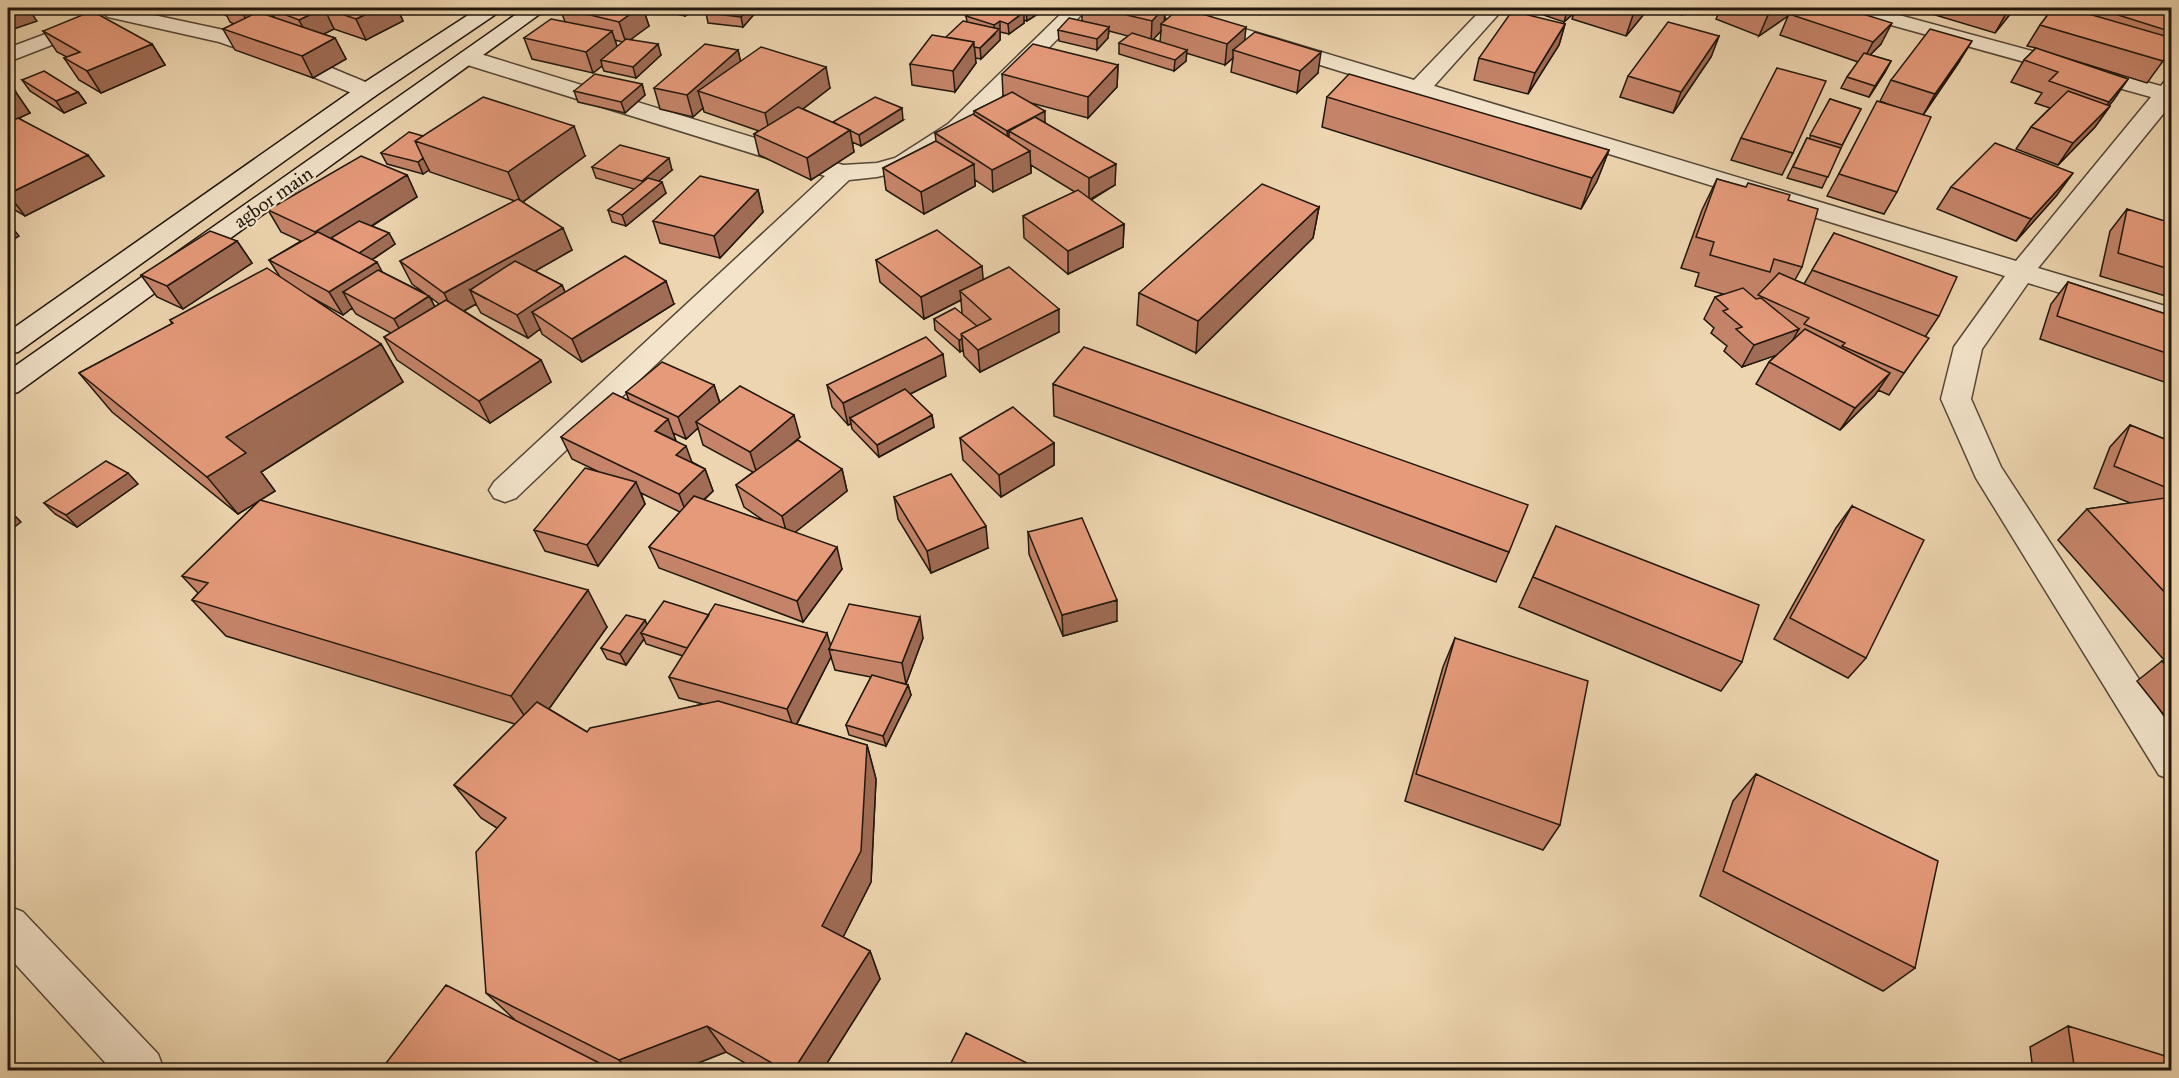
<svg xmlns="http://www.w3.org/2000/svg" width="2179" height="1078" font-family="'IM FELL Great Primer',serif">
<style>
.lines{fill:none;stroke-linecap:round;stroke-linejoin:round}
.street-casing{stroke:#544636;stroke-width:3}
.secondary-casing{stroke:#21170d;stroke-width:3}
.street{fill:#f3e4cb;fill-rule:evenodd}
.secondary{fill:#f3e4cb;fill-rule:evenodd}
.wall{fill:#c58469;stroke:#21170d;stroke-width:1.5;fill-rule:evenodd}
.shaded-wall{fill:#a06c55;stroke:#21170d;stroke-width:1.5}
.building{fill:#e59a7a;stroke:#21170d;stroke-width:1.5}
.labels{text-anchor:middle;stroke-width:4.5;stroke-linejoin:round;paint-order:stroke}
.far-street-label{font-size:20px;fill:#21170d;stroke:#f3e4cb}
</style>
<rect width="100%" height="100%" fill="#edd5af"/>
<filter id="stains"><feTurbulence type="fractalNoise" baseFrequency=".00333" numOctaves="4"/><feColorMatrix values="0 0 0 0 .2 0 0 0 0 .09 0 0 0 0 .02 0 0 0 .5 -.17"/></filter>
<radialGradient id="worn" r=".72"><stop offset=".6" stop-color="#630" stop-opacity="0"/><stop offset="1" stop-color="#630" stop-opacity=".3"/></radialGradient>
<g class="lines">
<defs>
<path id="street" d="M96 8H121L233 32 298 54 375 86 378 91 375 96 367 98 359 96 282 64 219 42 108 17Z
M1067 8H1088L964 134 913 168 877 177 849 180 516 498 505 502 494 498 489 490 494 482 825 176 461 63 458 58 461 53 469 51 477 53 843 165 877 163 895 158 948 124Z
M1145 8H1175L1414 80 1483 8H1504L1434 86 2016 261 2151 97 1844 12 1841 8H1873L2161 86 2164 82 2172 80V103L2038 268 2172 308V327L2028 283 1982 349 1971 399 2001 467 2172 730V780L2159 775 1976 478 1941 399 1954 347 2005 276 1148 12Z
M91 17 98 19 102 23 98 27 8 62V48Z
M8 906 23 912 158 1054 164 1070H112L8 956Z"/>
<path id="secondary" d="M479 8H502L499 12 375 96 18 352 8 354V332L359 86Z
M525 8H548L18 392 8 395V371Z"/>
</defs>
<use href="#street" class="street-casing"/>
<use href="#secondary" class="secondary-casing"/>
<use href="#street" class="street"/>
<use href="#secondary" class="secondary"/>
</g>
<path class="wall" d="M213 8H397L403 21 366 40 334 29 323 34 335 38 346 59 313 78 235 50 223 29 234 24 230 22 227 16Z
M560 8H643L649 26 630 39 661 55 636 78 604 71 602 66 593 73 532 59 524 38 565 22ZM615 40 623 42 617 47Z
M647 8H697L685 16Z
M978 8H1047L1027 21 1024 20V23L1009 34 1000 32V40L981 59 975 58 976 63 955 92 912 85 910 64 967 22 966 16Z
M1082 8H1165V21L1245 41 1318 73 1297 93 1231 72 1233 58 1225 65 1186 53V61L1174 71 1119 54V43L1128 36 1109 31 1108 38 1097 50 1059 41 1058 30 1082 21ZM1161 31 1160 42 1153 39Z
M1236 8H1268L1261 14Z
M1415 8H1431L1428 11Z
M1523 8H1649L1626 36 1572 19 1574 13 1564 22Z
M1659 8H1691L1682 15Z
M1721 8H1844L1881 44 1870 55 1891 61 1885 72 1869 97 1841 88 1847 77 1858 62 1780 35 1788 16 1759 36 1716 19Z
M1912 8H2015L1995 33Z
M2053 8H2172V46L2163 61 2147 83 2037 49 2128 79 2109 105 2110 106 2095 127 2058 165 2016 149 2031 127 2050 108 2035 103 2042 93 2011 82 2024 60 2036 48 2027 46 2040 25Z
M756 12 743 27 708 23 706 13Z
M1565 24 1559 45 1528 94 1474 80 1479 58Z
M43 31 152 44 165 65 101 93 79 80 64 58 67 57 57 52Z
M1719 36 1711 57 1673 113 1620 97 1628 76Z
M738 50 740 61 830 88 803 109 833 123 903 120 861 146 852 142 854 152 811 180 759 155 754 134 759 131 704 112 703 108 693 117 660 109 654 88Z
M1959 62 1923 115 1897 192 1884 214 1827 196 1866 123 1898 108 1880 101 1891 80Z
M1118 65 1117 87 1088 118 1031 103 1045 122H1044L1115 185 1091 200 1124 224 1123 247 1068 274 1024 238 1023 216 1075 192 1031 165V173L993 192 975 180V186L924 214 886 190 883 168 936 141 935 133 974 116V111L1005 96 1003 95 1002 74Z
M22 80 78 92 86 103 64 113 30 91Z
M642 84 645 95 625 113 578 102 574 91Z
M8 88 15 91 30 113 19 118 104 176 25 216 8 206Z
M1327 97 1609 150 1597 181 1581 209 1322 127Z
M1830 99 1861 109 1841 148 1822 188 1787 178 1807 138 1809 139Z
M423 136 585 156 523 202 572 250 535 271 562 285 565 292 674 304 582 362 542 334 540 329 528 338 481 313 476 304 464 311 541 360 551 382 490 423 397 360 384 337 391 333 356 314 352 308 343 315 307 295 381 344 403 382 261 472 275 491 260 500 607 627 549 709 587 732 703 704 679 698 669 677 683 656 646 644 644 639 626 665 607 659 601 648 645 620 647 625 709 615 831 645 923 638 906 684 896 682 908 685 911 695 886 746 849 735 846 725 871 677 835 670 831 657 797 724 867 745 876 779 871 882 843 937 870 951 880 979 822 1071H759L726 1052 678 1071H380L514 1019 486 993 497 828 481 818 454 785 515 724 226 636 192 600 198 593 182 576 259 501 238 514 112 412 79 373 172 324 170 320 280 277 269 260 301 241 281 232 268 210 407 175 417 197 372 226 389 233 395 244 372 260 382 272 426 294 412 284 400 261 515 201 430 172 429 170 423 174 387 164 381 153ZM430 297 439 304 435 307Z
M1741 138 1793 153 1782 175 1731 160Z
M592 167 672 170 659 181 666 193 626 226 612 222 608 210 634 189 596 178Z
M2172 171V179L2167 177Z
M1717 179 1788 200 1802 267 1795 280 1804 284 1834 233 1939 316 1925 337 1913 360 1889 395 1878 390 1875 395 1840 430 1756 384 1769 362 1776 355 1742 367 1724 351 1727 346 1711 333 1714 328 1704 319 1715 297 1723 294 1695 286 1699 273 1681 268 1702 210Z
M1951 187 2057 195 2016 241 1937 209Z
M758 190 763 212 720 258 660 243 653 221Z
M1319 207 1313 238 1196 353 1137 325 1139 293Z
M2127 209 2165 237 2172 239V298L2100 276 2110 231Z
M237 241 252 263 183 309 157 297 141 275Z
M876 260 983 280 1059 332 980 372 964 356 963 350 960 352 935 330 934 319 962 313 961 300 924 319 880 282Z
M2068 282 2172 316V378L2167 383 2040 339 2051 304Z
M946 376 910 394 932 415 934 427 879 457 852 429 851 424 848 425 832 407 827 385Z
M1053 384 1509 552 1496 582 1054 416Z
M714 385 720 403 800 437 787 448 842 469 847 491 795 532 842 569 803 622 659 568 649 547 680 512 641 493 645 504 598 566 545 551 534 530 597 471 572 459 561 437 629 401 626 392ZM698 428 703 445 753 472 736 485 744 507 764 521 704 500 713 491 705 469 692 462 676 441 673 433 686 439Z
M2130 425 2172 442V725L2137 681 2162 661H2165L2058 540 2087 509 2130 503 2094 488 2110 447Z
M960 438 1054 443V465L1001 497 963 460Z
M138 484 77 527 55 514 44 503Z
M894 497 988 548 931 573 898 519Z
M1852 506 1866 658 1848 678 1774 639 1836 528Z
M1556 526 1742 662 1721 691 1519 607Z
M1028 532 1117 621 1063 636 1029 554Z
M1455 638 1560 825 1543 850 1405 801 1443 667Z
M1756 774 1915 968 1883 991 1700 896 1733 801Z
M2068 1026 2172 1071H2033L2030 1047Z"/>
<path class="shaded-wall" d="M8 8H28L37 21 8 31Z
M231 8H311L270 9 278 24 254 34 243 14Z
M324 8 334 29 310 41 299 20Z
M379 8H397L403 21 366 40 356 19Z
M639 8H643L649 26 626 43 619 22Z
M682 8H697L685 16Z
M749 8H755L756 12 743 27 741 17Z
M1030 8H1047L1027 21 1026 10Z
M1164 8H1165L1164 25 1161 24V31L1151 42 1152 21Z
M1262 8H1268L1261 14Z
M1568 8H1575L1574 13 1564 22Z
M1640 8H1649L1626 36 1633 15Z
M1685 8H1691L1682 15Z
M1780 8H1797L1788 16 1759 36 1768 15Z
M2011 8H2015L1995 33 2007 12Z
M1024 12V23L1009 34 1008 24Z
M1000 21V40L981 59 980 48 995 34 994 25Z
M1892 23 1881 44 1862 63 1873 42Z
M1565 24 1559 45 1528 94 1535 73Z
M1109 27 1108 38 1097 50V39Z
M1246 27 1244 48 1233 50V58L1225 65 1227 44Z
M612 31 619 52 601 60 602 66 593 73 586 52Z
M1719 36 1711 57 1673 113 1681 92Z
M335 38 346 59 313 78 302 56Z
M1972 41 1959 62 1923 115 1935 94Z
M974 42 976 63 955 92 953 71Z
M152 44 165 65 101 93 87 71Z
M658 44 661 55 636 78 633 67Z
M738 50 743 72 698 91 703 108 693 117 687 95Z
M1187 50 1186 61 1174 71 1175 60Z
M1321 52 1318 73 1297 93 1300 71Z
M1891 61 1885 72 1869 97 1875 86Z
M1118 65 1117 87 1088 118V97Z
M826 67 830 88 770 134 765 113Z
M2128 79 2113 101 2099 117 2110 106 2095 127 2058 165 2073 143 2096 120 2109 102Z
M642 84 645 95 625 113 621 102Z
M15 91 30 113 8 123V94Z
M78 92 86 103 64 113 56 101Z
M902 108 903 120 861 146 859 135Z
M1045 111V122L1018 136 1009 131V141L1008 142 1007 131Z
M574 126 585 156 521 203 508 172Z
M850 130 854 152 811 180 807 158Z
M1609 150 1597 181 1581 209 1592 178Z
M1030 151 1031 173 993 192 992 170Z
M88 155 104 176 25 216 8 194Z
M423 158 429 170 423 174 418 162Z
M669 158 672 170 646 192 642 181Z
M974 164 975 186 924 214 921 192Z
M1116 164 1115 185 1089 200V178Z
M2073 173 2057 195 2016 241 2031 219Z
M407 175 417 197 327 254 315 232Z
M662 182 666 193 626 226 622 215Z
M758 190 763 212 720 258 714 236Z
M1319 207 1313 238 1196 353 1198 321Z
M8 222 19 236 8 243Z
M1124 224 1123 247 1068 274V251Z
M563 228 572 250 486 299 470 290 476 304 455 316 444 293Z
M389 233 395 244 364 265 358 254Z
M237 241 252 263 183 309 167 286Z
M377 262 389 285 343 292 352 308 343 315 329 292Z
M982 266 984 288 960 291 961 300 924 319 921 297Z
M666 281 674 304 582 362 572 339Z
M562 285 571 307 532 312 540 329 528 338 517 315Z
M429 296 441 318 406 341 394 319Z
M1059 309V332L980 372 978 350Z
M1799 329 1786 352 1742 367 1754 345Z
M962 339 963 350 960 352 959 340Z
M381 344 403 382 261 472 275 491 238 514 207 477 226 437Z
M943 354 946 376 854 422 850 418 851 424 848 425 843 403Z
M541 360 551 382 490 423 479 401Z
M1890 373 1875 395 1840 430 1855 408Z
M714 385 721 407 696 422 698 428 686 439 678 417Z
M794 415 800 437 757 474 750 452Z
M932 415 934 427 879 457 877 445Z
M668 419 676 441 655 431Z
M1054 443V465L1001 497 999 475Z
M686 446 694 468 676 455Z
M705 469 713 491 687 515 679 494Z
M842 469 847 491 788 538 782 516Z
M128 473 138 484 77 527 66 515Z
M636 482 645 504 598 566 587 545Z
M8 509 21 522 8 532Z
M986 526 988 548 931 573 927 551Z
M837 547 842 569 803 622 797 601Z
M588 590 607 627 534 730 511 696Z
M1117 600V621L1063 636 1062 615Z
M920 617 923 638 906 684 902 663Z
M645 620 650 631 641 633 644 639 626 665 620 654Z
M827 633 832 650 829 649 831 657 794 729 787 709Z
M908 685 911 695 886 746 883 736Z
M867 745 876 779 871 882 834 955 822 926Z
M870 951 880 979 822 1071H793Z
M707 1026 726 1052 678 1071H629L619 1060Z"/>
<path class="building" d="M231 8H257L243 14Z
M274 8H379L356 19 324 8 299 20 270 9Z
M561 8H639L619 22Z
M710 8H749L741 17 706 13Z
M978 8H1009L1024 12 1008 24 1000 21 994 25 966 16Z
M1097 8H1164L1152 21Z
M1180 8H1182L1246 27 1227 44 1161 24Z
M1608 8H1640L1633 15Z
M1747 8H1780L1768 15Z
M1797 8H1844L1892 23 1873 42 1789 14Z
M1993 8H2011L2007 12Z
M2053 8H2068L2172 38V46L2163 61 2040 25Z
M2096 8H2172V32Z
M92 11 152 44 87 71 64 58 80 52 43 31Z
M1512 11 1565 24 1535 73 1479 58Z
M258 12 335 38 302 56 223 29Z
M1069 18 1109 27 1097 39 1058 30Z
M551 19 612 31 586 52 524 38Z
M963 21 999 29 980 48 974 47V42L946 37Z
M1668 22 1719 36 1681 92 1628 76Z
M1930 29 1972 41 1935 94 1891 80Z
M1255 32 1321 52 1300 71 1233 50Z
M1132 33 1187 50 1175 60 1119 43Z
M932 35 974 42 953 71 910 64Z
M626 39 658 44 633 67 601 60Z
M705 44 738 50 687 95 654 88Z
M1033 44 1118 65 1088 97 1002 74Z
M761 47 826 67 765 113 698 91Z
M2036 48 2128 79 2109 102 2049 81 2058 72 2024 60Z
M1864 53 1891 61 1875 86 1847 77Z
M1777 68 1826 81 1793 153 1741 138Z
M44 71 78 92 56 101 22 80Z
M595 74 642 84 621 102 574 91Z
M1349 74 1609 150 1592 178 1327 97Z
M8 88 15 91 8 94Z
M2068 91 2110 106 2073 143 2031 127Z
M1012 92 1045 111 1007 131 974 111Z
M483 97 574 126 508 172 415 141Z
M875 97 902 108 859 135 833 122Z
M1830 99 1861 109 1842 145 1810 135Z
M1877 101 1931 117 1897 192 1839 174Z
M798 107 850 130 807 158 754 134Z
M973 114 1030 151 992 170 935 133Z
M1035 117 1116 164 1089 178 1009 131Z
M18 118 88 155 8 194V123Z
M409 132 423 136 415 141 423 158 418 162 381 153Z
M1807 138 1841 148 1828 177 1793 167Z
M936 141 974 164 921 192 883 168Z
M1995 143 2073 173 2031 219 1951 187Z
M620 145 669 158 642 181 592 167Z
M361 156 407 175 315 232 268 210Z
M700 176 758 190 714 236 653 221Z
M648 178 662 182 622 215 608 210Z
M1717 179 1746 187 1748 183 1790 195 1788 200 1818 209 1802 267 1774 259 1770 272 1710 255 1714 242 1696 237Z
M1262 184 1319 207 1198 321 1139 293Z
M1078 190 1124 224 1068 251 1023 216Z
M518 199 563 228 444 293 400 261Z
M2127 209 2168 222 2165 237 2172 239V270L2118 253Z
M359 221 389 233 359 253 331 238Z
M937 230 982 266 921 297 876 260Z
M210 231 237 241 167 286 141 275Z
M318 232 377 262 329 292 269 260Z
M1834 233 1957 277 1939 316 1812 270Z
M625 256 666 281 572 339 532 312Z
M515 261 562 285 517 315 470 290Z
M1009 267 1059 309 978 350 961 334 991 319 960 291Z
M267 268 381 344 226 437 246 453 207 477 79 373 173 323 170 320Z
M378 270 429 296 394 319 343 292Z
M1779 273 1929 338 1904 373 1842 346 1845 343 1804 324 1809 318 1758 295Z
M2068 282 2172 316V355L2057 316Z
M1743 288 1756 299 1761 298 1799 329 1754 345 1736 329 1742 327 1723 311 1728 309 1715 297Z
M446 300 541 360 479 401 384 337Z
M955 308 977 326 961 334 962 339 959 340 934 319Z
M1805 329 1890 373 1855 408 1769 362Z
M926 337 943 354 843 403 827 385Z
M1084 347 1528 505 1509 552 1053 384Z
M662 362 714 385 678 417 626 392Z
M740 386 794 415 750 452 696 422Z
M905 389 932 415 877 445 850 418Z
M613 393 668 419 655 431 686 446 676 455 705 469 679 494 561 437Z
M1013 407 1054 443 999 475 960 438Z
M2130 425 2172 442V490L2114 466Z
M798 440 842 469 782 516 736 485Z
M106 461 128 473 66 515 44 503Z
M585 468 636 482 587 545 534 530Z
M951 474 986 526 927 551 894 497Z
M694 496 837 547 797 601 649 547Z
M2172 497V600L2087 509Z
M260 500 588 590 511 696 192 600 208 583 182 576Z
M1852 506 1924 540 1866 658 1790 618Z
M1082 518 1117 600 1062 615 1028 532Z
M1556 526 1759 605 1742 662 1533 577Z
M664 601 709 615 687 648 641 633Z
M715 604 827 633 787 709 669 677Z
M849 604 920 617 902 663 829 649Z
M626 615 645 620 620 654 601 648Z
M1455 638 1588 681 1560 825 1416 774Z
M2172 660V673L2162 661Z
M872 675 908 685 883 736 846 725Z
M718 701 867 745 861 851 822 926 870 951 793 1071H786L707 1026 619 1060 486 993 476 852 506 818 454 785 537 702 587 732 590 728Z
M1756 774 1938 861 1915 968 1723 871Z
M446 985 615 1071H380Z
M2068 1026 2172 1058V1071H2075Z
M966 1033 1043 1071H947Z"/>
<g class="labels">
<g class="far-street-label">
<text transform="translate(273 197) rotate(-35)" y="7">agbor main</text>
</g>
</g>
<rect width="2179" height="1078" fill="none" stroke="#edd5af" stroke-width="30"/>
<rect x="9" y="9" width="2161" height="1060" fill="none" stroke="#21170d" stroke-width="3"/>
<rect x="15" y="15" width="2149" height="1048" fill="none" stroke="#21170d" stroke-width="1.5"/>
<rect width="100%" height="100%" filter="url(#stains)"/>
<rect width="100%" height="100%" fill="url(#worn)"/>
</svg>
